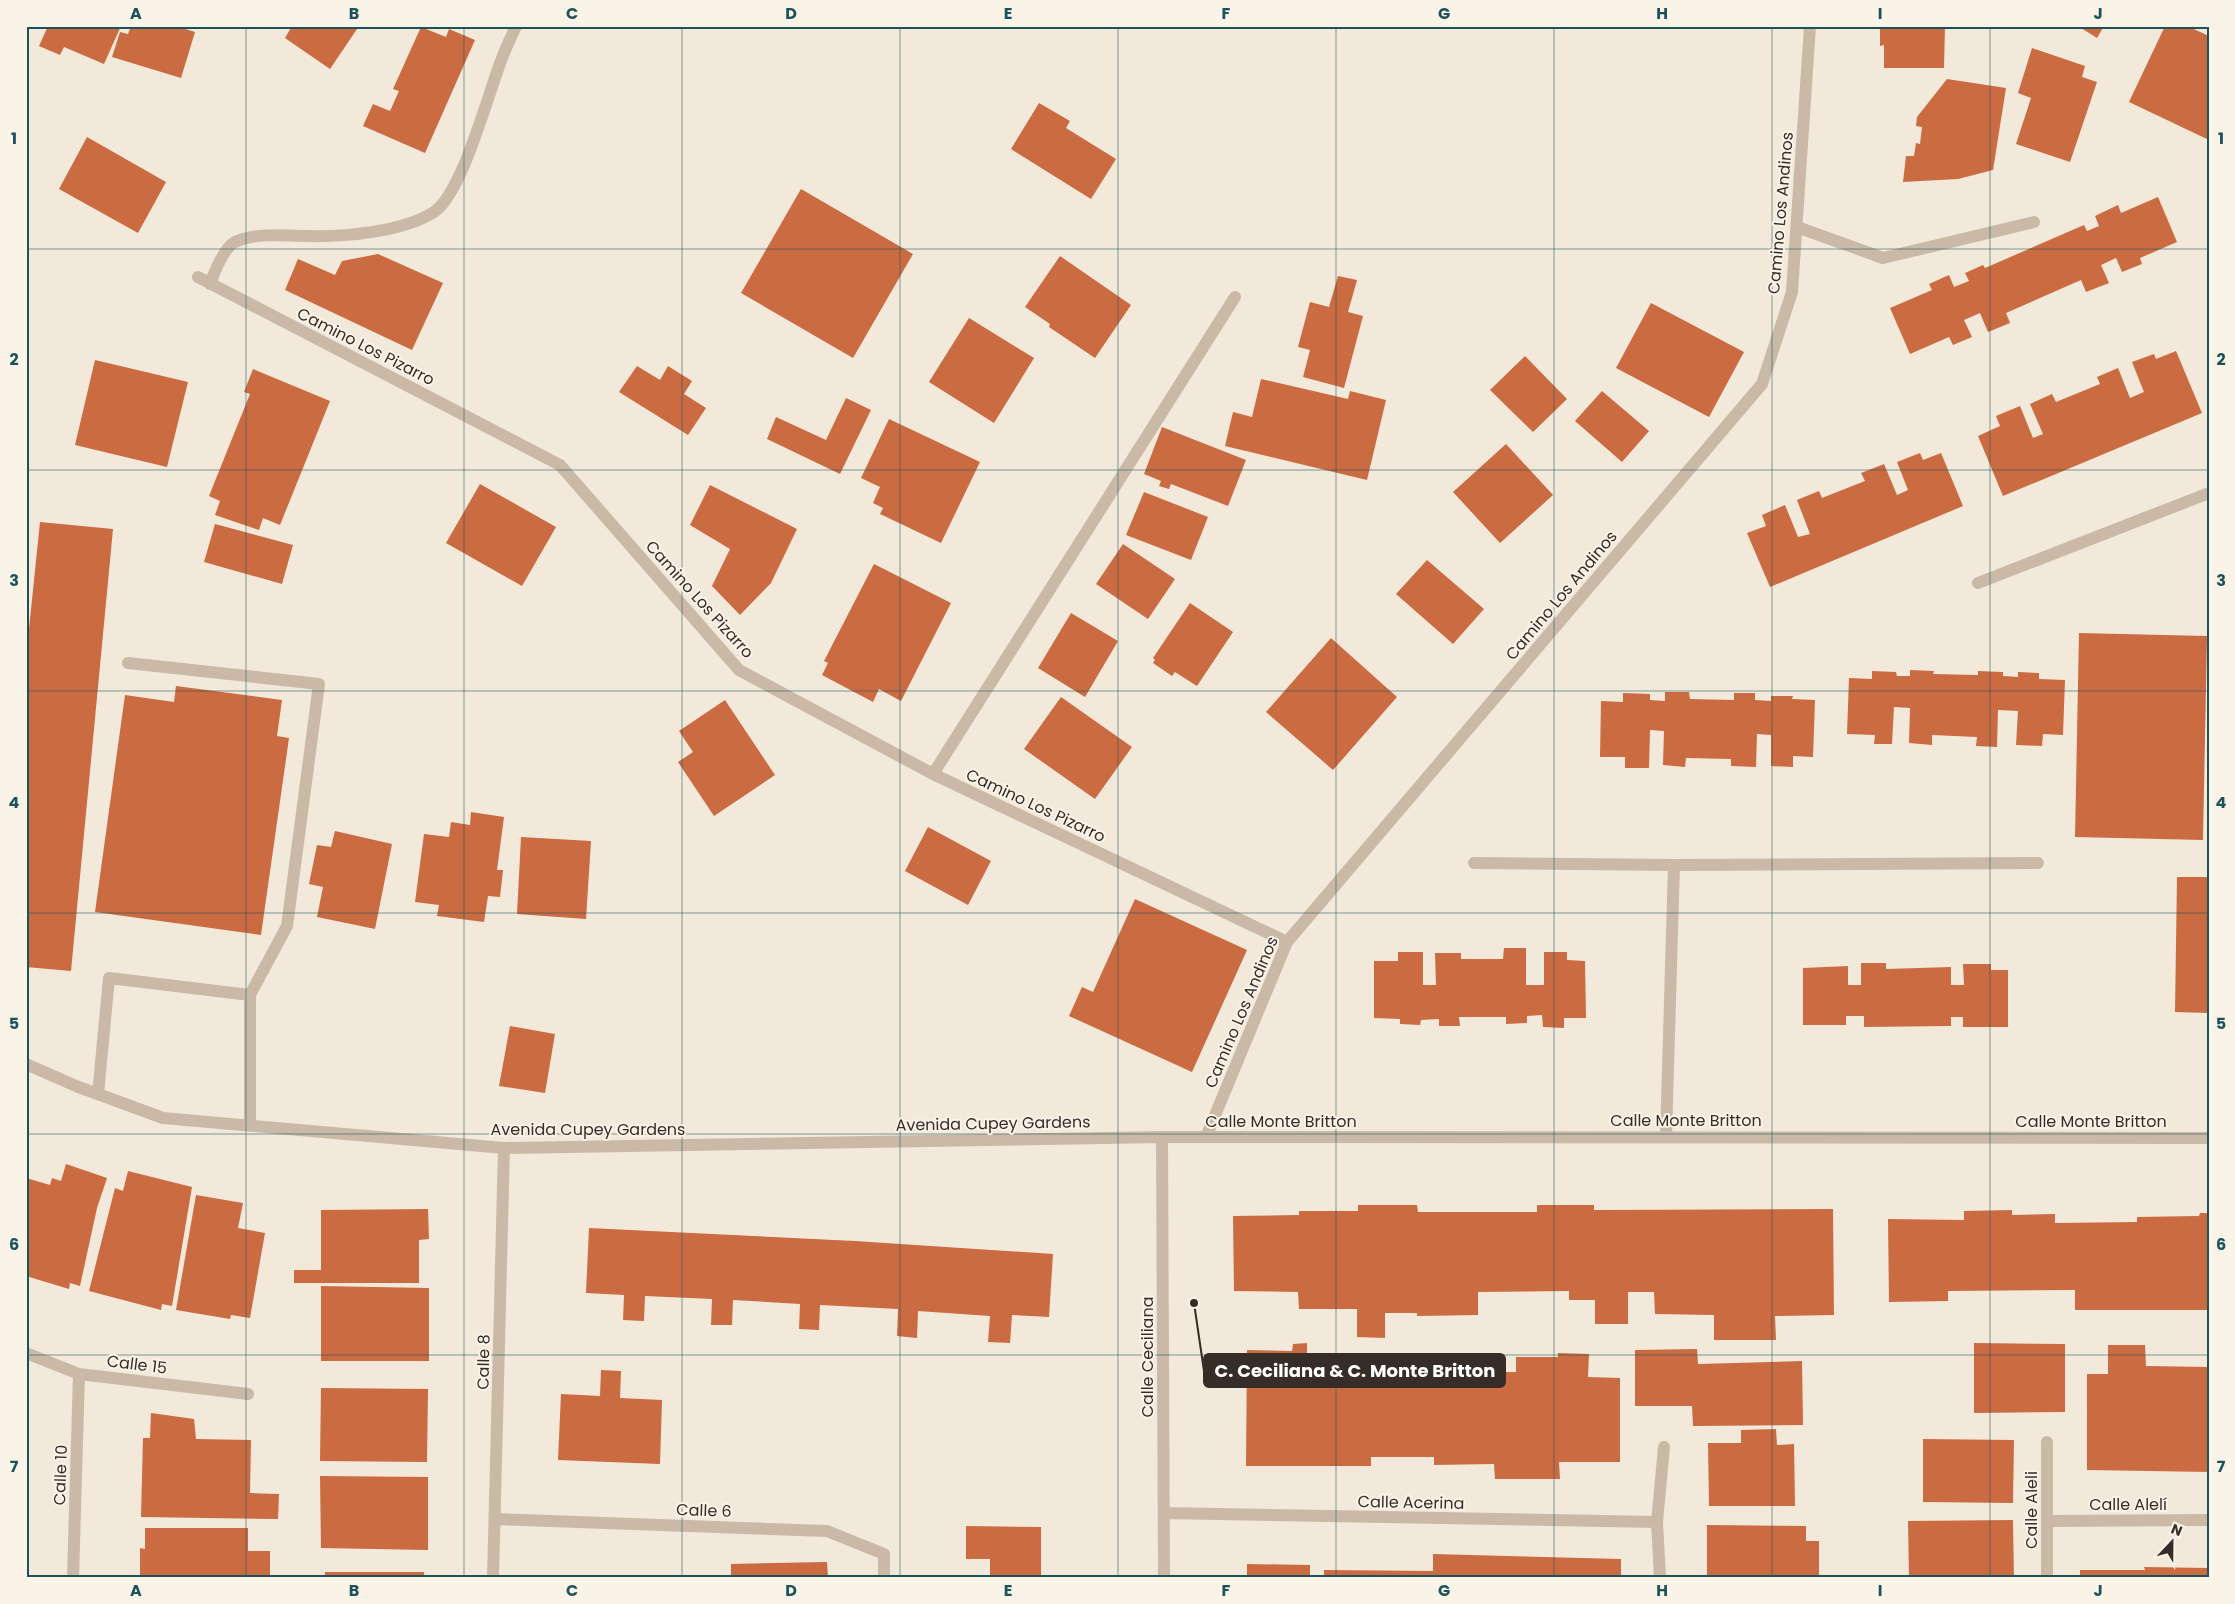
<svg xmlns="http://www.w3.org/2000/svg" width="2235" height="1604" font-family="Poppins,sans-serif">
<style>
.building{fill:#ca6b42}
.lines{fill:none;stroke-linecap:round;stroke-linejoin:round}
.lane{stroke:#cbb9a7;stroke-width:12}
.street{stroke:#cbb9a7;stroke-width:12}
.grid{fill:none;stroke:#1c535a;stroke-width:1;stroke-opacity:0.55}
.labels{text-anchor:middle;stroke-width:4;stroke-linejoin:round;paint-order:stroke}
.street-label{font-size:16px;fill:#372d28;stroke:#faf3e8}
.leader{fill:none;stroke:#372d28;stroke-width:2}
.callout-dot{fill:#372d28;stroke:#faf3e8;stroke-width:2}
.callout{fill:#372d28;stroke:#372d28;stroke-width:2}
.callout-label{font-size:18px;text-anchor:middle;font-weight:bold;fill:#fff}
.neatline{fill:none;stroke:#1c535a;stroke-width:2}
.grid-label{font-size:16px;text-anchor:middle;font-weight:bold;fill:#1c535a}
</style>
<rect width="100%" height="100%" fill="#f3e9db"/>
<path class="building" d="M48 26H60L66 29 67 26H121L104 64 64 47 60 55 39 46Z
M131 26H176L195 32 181 78 112 57 120 32 128 34Z
M292 26H353L357 29 330 69 285 38Z
M1880 26H1945L1944 68H1884V45L1880 46Z
M2078 26H2104L2097 38Z
M2165 26H2187L2209 36V140L2129 102Z
M421 27 446 37 449 29 475 40 425 153 363 126 373 104 390 111 399 91 393 89Z
M2032 48 2085 66 2082 77 2097 82 2070 162 2016 144 2031 98 2018 93Z
M1947 79 2006 88 1993 170 1958 179 1903 182 1906 156H1914L1916 143 1920 144 1922 127 1916 126 1917 117Z
M1039 103 1070 121 1066 128 1116 159 1091 199 1011 149Z
M87 137 166 182 138 233 59 189Z
M801 189 913 254 853 358 741 293Z
M2158 197 2177 242 2140 258 2142 264 2122 272 2116 258 2101 265 2109 283 2086 292 2081 280 2006 313 2010 323 1988 332 1980 313 1964 320 1972 337 1953 345 1949 337 1910 354 1890 308 1932 290 1929 284 1949 275 1954 287 1969 281 1965 273 1983 265 1985 268 2084 225 2087 231 2099 226 2095 216 2118 205 2121 213Z
M378 254 443 283 412 350 285 290 298 259 335 275 342 261Z
M1060 256 1131 305 1095 358 1049 327 1050 324 1025 307Z
M1338 276 1357 280 1348 312 1363 316 1344 388 1303 377 1310 350 1298 347 1310 302 1329 307Z
M1651 303 1744 352 1709 417 1616 368Z
M969 318 1034 358 994 423 929 382Z
M2176 351 2202 413 2003 496 1978 436 2000 426 1996 416 2020 406 2033 438 2043 434 2030 404 2052 394 2056 402 2100 384 2097 377 2118 368 2130 398 2144 392 2132 362 2154 354 2156 359Z
M1525 356 1567 399 1533 432 1490 390Z
M95 360 188 382 167 467 75 445Z
M637 366 660 380 668 366 692 381 684 394 706 408 688 435 619 392Z
M253 369 330 401 280 525 263 518 259 530 215 515 220 501 209 496 250 394 244 392Z
M1261 379 1348 399 1350 391 1386 400 1367 480 1225 446 1233 412 1252 417Z
M1602 391 1649 431 1622 462 1575 421Z
M846 398 871 410 840 474 767 439 776 417 826 440Z
M889 419 980 462 941 543 880 514 883 508 873 503 880 487 861 478Z
M1162 427 1246 460 1228 506 1171 484 1169 489 1159 486 1161 481 1144 474Z
M1506 444 1553 495 1500 543 1453 492Z
M1920 453 1923 460 1941 453 1963 506 1770 587 1747 533 1766 526 1762 515 1785 505 1798 537 1810 534 1797 500 1819 491 1822 498 1865 481 1861 473 1884 464 1897 495 1908 490 1897 462Z
M480 484 556 527 522 586 446 543Z
M710 485 797 529 771 583 740 615 712 586 730 549 690 525Z
M1144 492 1208 517 1191 560 1126 535Z
M40 522 113 529 71 971 26 967V658Z
M215 524 293 545 282 584 204 562Z
M1123 544 1175 579 1148 619 1096 584Z
M1427 560 1484 609 1453 644 1396 594Z
M874 564 951 603 901 701 879 689 873 702 822 675 828 663 824 661Z
M1190 603 1233 632 1197 686 1175 672 1172 676 1153 663 1155 660 1153 658Z
M1071 613 1118 641 1085 697 1038 668Z
M2079 633 2207 636 2203 840 2075 837Z
M1331 638 1397 697 1333 770 1266 712Z
M1910 670 1934 671 1933 674 1978 675V671L2003 672V676L2018 677V672L2039 673V679L2065 680 2063 735 2043 734 2042 746 2016 745 2018 711 1998 710 1997 747 1976 746 1977 737 1932 735V745L1909 743 1910 708 1894 707 1892 744H1874L1875 735 1847 734 1849 678 1872 679V671L1896 672 1897 676H1910Z
M176 686 282 700 277 736 289 738 261 935 95 912 125 695 174 702Z
M1665 692H1689L1690 699 1734 700V693H1755V700L1771 701V696H1793L1792 699 1815 700 1813 757 1793 756V767L1771 766V735L1757 734 1756 767 1731 766V759L1686 758 1685 767 1663 765 1664 731 1650 730 1649 768H1625V757H1600L1601 701 1623 702V693L1650 694V700L1665 701Z
M1061 697 1132 747 1095 799 1024 749Z
M725 700 775 775 714 816 678 762 693 752 679 731Z
M471 812 504 817 497 870H503L500 897 488 896 484 922 437 916 439 905 415 902 424 834 449 837 451 822 470 825Z
M928 827 991 861 968 905 905 871Z
M335 831 392 844 375 929 317 917 323 887 309 884 317 845 331 847Z
M521 837 591 841 586 919 517 914Z
M2177 877H2209V1013L2175 1012Z
M1135 899 1247 950 1192 1072 1069 1016 1082 987 1093 992Z
M1504 948H1526V985H1544V952H1567V960L1585 961 1586 1018H1564V1028L1543 1027 1542 1015 1527 1016V1023L1506 1024V1017H1459L1460 1026H1439V1019L1421 1020 1420 1025 1400 1024V1019L1374 1018V961H1398V952H1423V985H1436L1435 953H1461V959H1503Z
M1861 963H1886V969L1951 967V985H1964L1963 964H1991V970H2008V1027H1963V1017H1951V1026L1864 1027V1016H1846V1025H1803V968L1848 966V985H1861Z
M510 1026 555 1034 545 1093 499 1086Z
M66 1164 107 1178 97 1208 80 1286 70 1283 69 1289 26 1276V1178L50 1185 52 1178 61 1181Z
M128 1171 192 1187 172 1306 162 1304 161 1310 89 1291 115 1188 123 1191Z
M196 1195 243 1203 238 1228 265 1233 250 1318 231 1315 230 1319 176 1310Z
M1358 1205H1417L1418 1212H1537V1205H1594V1210L1833 1209 1834 1315 1775 1316 1776 1340H1714V1315L1655 1314 1654 1292H1628V1324H1595V1300H1569V1291L1478 1292V1315L1417 1316V1313H1385V1338L1357 1337V1309H1299L1298 1292 1234 1291 1233 1216 1299 1215V1211H1358Z
M428 1209 429 1239 419 1240V1283H294V1270H321V1210Z
M2012 1210V1215L2055 1214V1223L2137 1222V1217L2199 1216 2200 1213H2209V1310H2075V1290L1948 1291V1301L1889 1302 1888 1219 1964 1220V1211Z
M589 1228 855 1241 1053 1254 1049 1317 1012 1315 1010 1343 988 1342 990 1316 918 1311 917 1338 897 1336 898 1309 820 1305 819 1330 799 1329 800 1304 733 1300 732 1325H711L712 1299 645 1296 644 1321 623 1320 624 1295 586 1293Z
M321 1286 429 1288V1361H321Z
M1307 1343V1355H1325L1324 1363H1371V1370L1496 1369V1372H1516V1357H1558V1353L1589 1354 1588 1377 1620 1378V1462H1559L1560 1479H1495L1494 1464 1434 1465V1457H1371V1466H1246L1247 1350 1292 1351 1293 1344Z
M1974 1343 2065 1344V1412L1974 1413Z
M2108 1345H2145L2146 1366 2209 1367V1472L2087 1470V1374H2108Z
M1697 1349 1698 1364 1802 1361 1803 1425 1693 1426 1692 1406H1635V1350Z
M601 1370 621 1371 620 1398 662 1400 660 1464 558 1460 561 1394 600 1396Z
M321 1388 428 1389 427 1462 320 1461Z
M151 1413 194 1419 196 1439 251 1440 250 1493 279 1494 278 1519 141 1517 143 1438H150Z
M1776 1429 1777 1445 1794 1444 1795 1506H1709L1708 1443H1741V1430Z
M1923 1439 2014 1440 2013 1503 1923 1502Z
M320 1476 428 1477V1550L321 1548Z
M2013 1520 2014 1578H1909L1908 1521Z
M1707 1525 1806 1526V1541H1819V1578H1707Z
M966 1526 1041 1527V1578H969V1576H990V1559H966Z
M145 1528H248V1551H270V1578H140V1548L145 1549Z
M1433 1554 1621 1559V1578H1324V1570L1433 1571Z
M827 1562 828 1578H731V1564Z
M1247 1564 1310 1565V1578H1247Z
M2144 1567 2209 1568V1578H2080V1570H2145Z
M325 1572H424V1578H325Z"/>
<g class="lines">
<path class="lane" d="M128 663 319 684 287 926 250 995
M98 1094 109 978 250 995V1125"/>
<path class="street" d="M1797 227 1883 258 2034 222
M198 277 560 465 739 670 933 774 1287 942
M210 284C214 273 224 248 235 242 256 232 283 236 306 236 344 237 403 232 434 212 462 194 488 94 501 61 505 49 511 38 516 26
M1978 583 2209 493
M933 774 1235 297
M1474 863 1674 865 2038 863
M26 1064 76 1086 163 1118 504 1148 1162 1137 2209 1138
M1666 1136 1674 865
M1162 1137 1164 1578
M1206 1137 1287 942 1762 384 1792 292 1810 26
M26 1353 79 1374 248 1394
M2047 1442V1578
M1164 1513 1657 1522
M496 1519 827 1531 884 1554V1578
M2048 1521 2209 1520
M73 1578 79 1374
M493 1578 504 1148
M1660 1578 1657 1522 1664 1447"/>
</g>
<path class="grid" d="M246 26V1578M464 26V1578M682 26V1578M900 26V1578M1118 26V1578M1336 26V1578M1554 26V1578M1772 26V1578M1990 26V1578M26 249H2209M26 470H2209M26 691H2209M26 913H2209M26 1134H2209M26 1355H2209"/>
<g class="labels">
<g class="street-label">
<text transform="translate(1780 213) rotate(-85)" y="6">Camino Los Andinos</text>
<text transform="translate(366 346) rotate(27)" y="6">Camino Los Pizarro</text>
<text transform="translate(1561 595) rotate(-50)" y="6">Camino Los Andinos</text>
<text transform="translate(700 599) rotate(48)" y="6">Camino Los Pizarro</text>
<text transform="translate(1036 805) rotate(25)" y="6">Camino Los Pizarro</text>
<text transform="translate(1241 1012) rotate(-67)" y="6">Camino Los Andinos</text>
<text x="1686" y="1126">Calle Monte Britton</text>
<text x="1281" y="1127">Calle Monte Britton</text>
<text x="2091" y="1127">Calle Monte Britton</text>
<text transform="translate(993 1123) rotate(-1)" y="6">Avenida Cupey Gardens</text>
<text x="588" y="1135">Avenida Cupey Gardens</text>
<text transform="translate(1147 1357) rotate(-90)" y="6">Calle Ceciliana</text>
<text transform="translate(483 1362) rotate(-89)" y="6">Calle 8</text>
<text transform="translate(137 1364) rotate(7)" y="6">Calle 15</text>
<text transform="translate(60 1475) rotate(-88)" y="6">Calle 10</text>
<text transform="translate(1411 1502) rotate(1)" y="6">Calle Acerina</text>
<text x="2128" y="1510">Calle Alelí</text>
<text transform="translate(704 1510) rotate(2)" y="6">Calle 6</text>
<text transform="translate(2031 1510) rotate(-90)" y="6">Calle Aleli</text>
</g>
</g>
<path class="leader" d="M1194 1303L1204 1371"/>
<circle class="callout-dot" cx="1194" cy="1303" r="5"/>
<rect class="callout" x="1204" y="1354" width="301" height="33" rx="5"/>
<g class="callout-label">
<text x="1355" y="1377">C. Ceciliana &amp; C. Monte Britton</text>
</g>
<rect width="2235" height="1604" fill="none" stroke="#faf3e8" stroke-width="55"/>
<g transform="translate(2172 1542) rotate(22)" stroke="#faf3e8" stroke-width="4" paint-order="stroke">
<path d="M0-4L9 19L0 12L-9 19Z" fill="#372d28"/>
<text y="-8" font-size="14" font-weight="bold" text-anchor="middle" fill="#372d28">N</text>
</g>
<rect x="28" y="28" width="2180" height="1548" class="neatline"/>
<g class="grid-label">
<text x="136" y="19">A</text>
<text x="354" y="19">B</text>
<text x="572" y="19">C</text>
<text x="791" y="19">D</text>
<text x="1008" y="19">E</text>
<text x="1226" y="19">F</text>
<text x="1444" y="19">G</text>
<text x="1662" y="19">H</text>
<text x="1880" y="19">I</text>
<text x="2098" y="19">J</text>
<text x="14" y="144">1</text>
<text x="2221" y="144">1</text>
<text x="14" y="365">2</text>
<text x="2221" y="365">2</text>
<text x="14" y="586">3</text>
<text x="2221" y="586">3</text>
<text x="14" y="808">4</text>
<text x="2221" y="808">4</text>
<text x="14" y="1029">5</text>
<text x="2221" y="1029">5</text>
<text x="14" y="1250">6</text>
<text x="2221" y="1250">6</text>
<text x="14" y="1472">7</text>
<text x="2221" y="1472">7</text>
<text x="136" y="1596">A</text>
<text x="354" y="1596">B</text>
<text x="572" y="1596">C</text>
<text x="791" y="1596">D</text>
<text x="1008" y="1596">E</text>
<text x="1226" y="1596">F</text>
<text x="1444" y="1596">G</text>
<text x="1662" y="1596">H</text>
<text x="1880" y="1596">I</text>
<text x="2098" y="1596">J</text>
</g>
</svg>
